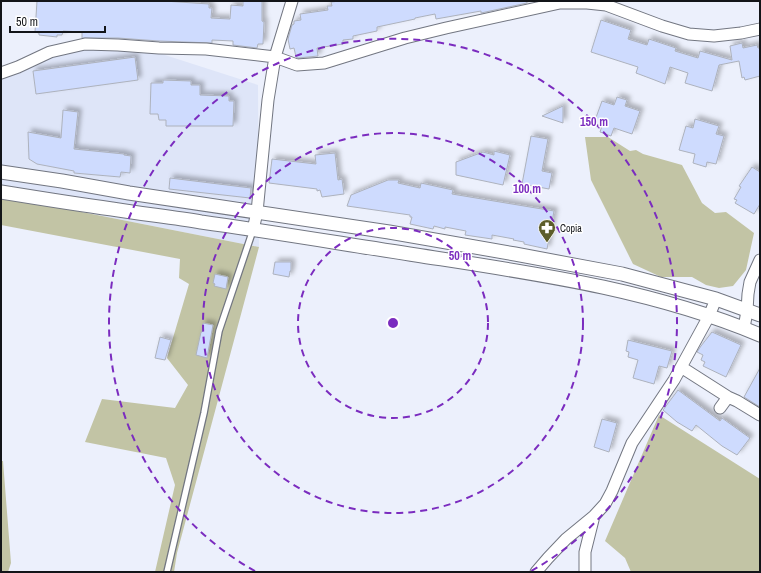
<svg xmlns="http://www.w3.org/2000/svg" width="761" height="573" font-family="'Archivo Narrow',sans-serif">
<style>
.built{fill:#dee5f8}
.green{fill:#c2c4a5}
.building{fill:#cedbfe;stroke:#adb2bd;filter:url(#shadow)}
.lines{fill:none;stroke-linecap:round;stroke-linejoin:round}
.service-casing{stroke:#727681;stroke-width:8}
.minor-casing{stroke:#727681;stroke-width:13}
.tertiary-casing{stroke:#727681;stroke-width:15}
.service{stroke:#fff;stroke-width:5.5}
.minor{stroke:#fff;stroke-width:11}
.tertiary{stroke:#fff;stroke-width:13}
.ring{fill:none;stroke:#7b2cbf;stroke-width:2;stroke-dasharray:7 5}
.labels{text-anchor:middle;stroke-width:3;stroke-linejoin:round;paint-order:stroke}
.poi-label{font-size:10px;fill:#131519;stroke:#fff;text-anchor:start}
.centre{fill:#7b2cbf;stroke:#fff;stroke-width:2}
.ring-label{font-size:12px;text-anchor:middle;font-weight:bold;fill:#7b2cbf;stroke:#fff;stroke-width:3;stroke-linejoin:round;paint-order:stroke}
</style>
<defs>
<filter id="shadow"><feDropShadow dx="3.5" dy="-3.5" stdDeviation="2" flood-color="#0004"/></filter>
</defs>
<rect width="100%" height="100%" fill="#ecf0fc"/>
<path class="built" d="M140 47 258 85 259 247 1 196V70L38 53Z"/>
<path class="green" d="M585 137H608L630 151 636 150 643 154 682 165 702 203 715 213 726 212 754 233 746 270 733 286 719 288 706 285 692 277H661L633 264 591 180Z
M1 196 259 247 177 553 174 572H155L175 485 166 458 85 442 102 399 175 408 188 385 167 358 189 284 179 278 180 259 1 225Z
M659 415 760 479V572H631L625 558 605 541Z
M1 461H3L11 563 8 572H1Z"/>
<path class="building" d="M37 1H164L209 4V8H212L211 18 230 19 231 5 243 6V1H262V21L264 22 263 44H258L257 48 233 45V41L212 40V43L159 41 118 38H82V32L63 31 62 35H57V37L39 35V33L35 32Z
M340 1H527V3L481 13V11L436 19 435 14 415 18V19L377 27V31L353 36V39L343 40V44L317 48 318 56 298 58 296 57 294 48 290 49 288 39 292 25 294 24V21L301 20 300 14 328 10 327 6H332L331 2Z
M601 20 631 30 628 39 647 45 649 39 676 48 675 51 698 58 700 51 732 60 730 46 742 43 743 48 757 45 758 48H760V76L745 80 744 77 742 78 739 61 719 65 712 91 685 83 688 73 670 67 665 84 652 79 636 73 638 67 591 52Z
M135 57 138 80 36 94 33 71Z
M163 80 191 81V85H200V95L229 96V101H234L233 126H166V120H159L158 114H150L151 83H163Z
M617 97 627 100 625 106 640 111 632 134 614 128 611 136 600 132 602 126 594 123 602 101 614 105Z
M563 106V123L542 116Z
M63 110 78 112 74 149 124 154V155L131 156 130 173 121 172 120 177 74 173V171L37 164 29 159 28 132 61 138Z
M695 119 719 126 716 134 724 136 716 164 707 162 706 167 693 163 695 154 679 150 686 126 693 128Z
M531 136 548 139 542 171 552 173 549 189 522 184Z
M494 151 510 155 503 185 456 175V162L483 152 494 155Z
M335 153 338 180 342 179 344 194 322 197 320 190 317 191V189L269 183 272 159 316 164 315 155Z
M752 167 760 172V204L754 214 735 203 737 200 734 199 741 187 739 186Z
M170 178 251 188 250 198 169 189Z
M388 180H399L398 183 420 188 421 183 453 190 452 194 554 211 547 249 524 244V242L513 240 514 239 492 235V239L465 235 466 231 445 227V229L434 226 433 229 410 224 412 217H410V215L347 206 351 195Z
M275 262H291V271H290L289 277 273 274Z
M215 274 228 277 226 289 214 286 215 284 213 283Z
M203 323 213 325 207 358 196 355 201 332H202Z
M712 332 741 345 726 377 703 366 705 362 701 360 703 355 697 352 701 346Z
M160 337 171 340 165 360 155 358Z
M628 340 672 351 667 368 659 366 654 384 633 378 638 360 628 357 629 352 626 351Z
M760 368V407L744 397Z
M678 390 720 421 722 418 750 438 737 455 722 446 696 425 692 431 677 422 663 410Z
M602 419 617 423 609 452 594 447Z"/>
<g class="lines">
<defs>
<path id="service" d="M167 572 204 413 219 331 253 230"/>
<path id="minor" d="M1 73 18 67 50 52 85 44 118 45 159 48 206 49 275 57 297 65 324 63 405 38 446 28 560 3H587L606 5 662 26 689 34 714 36 741 33 760 29
M253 230 257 212 268 100 275 57 292 1
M744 328 747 311 748 294 750 282 760 260
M681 367 728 397 737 401 760 415
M720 408 728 397
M536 572 548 558 566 539 594 516 605 504 612 491 632 443 674 380 709 316 716 299
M585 572V552L594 516"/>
<path id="tertiary" d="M1 172 62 181 129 193 389 232 515 254 622 274 716 299 760 315
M1 192C38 198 75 204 112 209 142 214 172 217 201 222 273 232 344 244 416 255 532 273 651 289 760 335"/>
</defs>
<use href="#service" class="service-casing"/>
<use href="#minor" class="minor-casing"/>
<use href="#tertiary" class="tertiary-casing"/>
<use href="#service" class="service"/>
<use href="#minor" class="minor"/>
<use href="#tertiary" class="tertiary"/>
</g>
<g class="ring">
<circle cx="393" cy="323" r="95"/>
<circle cx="393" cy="323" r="190"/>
<path d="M255 571A284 284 0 1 1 531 571"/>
</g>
<defs>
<symbol id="pharmacy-pin" viewBox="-11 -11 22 30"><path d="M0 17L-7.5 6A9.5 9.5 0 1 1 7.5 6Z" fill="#5c5d2a" stroke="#fff"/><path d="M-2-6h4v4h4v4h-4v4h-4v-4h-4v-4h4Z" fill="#fff"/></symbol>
</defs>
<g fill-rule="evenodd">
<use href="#pharmacy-pin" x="537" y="218" width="20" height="27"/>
</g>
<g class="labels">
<g class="poi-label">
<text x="560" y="232">Copia</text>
</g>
</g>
<circle cx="393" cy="323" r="6" class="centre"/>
<g class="ring-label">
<text x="594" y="126">150 m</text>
<text x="527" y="193">100 m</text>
<text x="460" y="260">50 m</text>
</g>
<rect width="761" height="573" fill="none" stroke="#131519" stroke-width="4"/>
<path d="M10 26v6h95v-6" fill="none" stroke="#131519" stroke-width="2"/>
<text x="16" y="26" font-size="12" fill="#131519" stroke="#ffffff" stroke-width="3" paint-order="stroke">50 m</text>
</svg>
